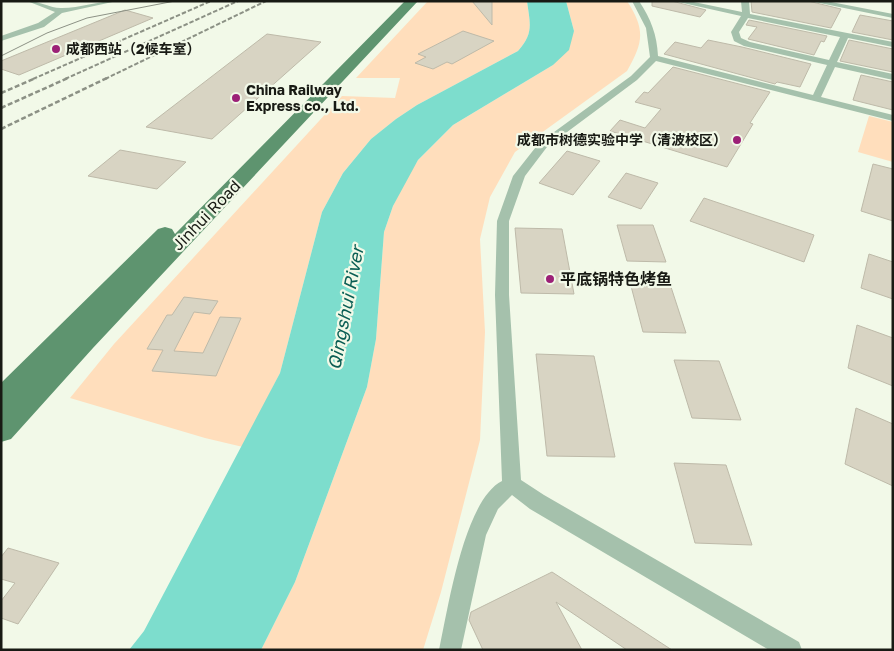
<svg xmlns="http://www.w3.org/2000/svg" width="894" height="651" font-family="'Golos Text','Noto Sans SC',sans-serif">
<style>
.green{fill:#ffdebc}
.water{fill:#7dddcd}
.building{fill:#d8d4c3;stroke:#bebaa9}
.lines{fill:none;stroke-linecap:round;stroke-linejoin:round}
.minor{fill:#a5c1ac;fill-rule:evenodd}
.primary{fill:#5e946f;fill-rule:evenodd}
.tram{stroke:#8c9185;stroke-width:1}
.rail-far1{stroke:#8c9185;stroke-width:2;stroke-dasharray:4.5 2;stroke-linecap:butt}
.rail{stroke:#8c9185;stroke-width:2.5;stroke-dasharray:5 2.5;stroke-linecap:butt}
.poi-dot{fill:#9c2077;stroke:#f2f9e8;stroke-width:2}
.labels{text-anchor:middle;stroke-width:4.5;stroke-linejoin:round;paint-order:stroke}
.far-poi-label{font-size:14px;font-weight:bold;fill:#181a14;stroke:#f2f9e8;text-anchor:start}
.street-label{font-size:16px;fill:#181a14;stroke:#f2f9e8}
.poi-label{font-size:16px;font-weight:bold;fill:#181a14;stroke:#f2f9e8;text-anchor:start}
.water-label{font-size:18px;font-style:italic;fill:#0a5e54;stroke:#f2f9e8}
</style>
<rect width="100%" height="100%" fill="#f2f9e8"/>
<path class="green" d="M428 1H527C530 24 534 33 518 51L417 105 396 119 371 139 343 173 322 212 280 373 243 447 205 438 70 398 114 344 342 96 395 98 400 78H356Z
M566 1H627C646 30 643 43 627 71L515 152 490 197 480 239 485 332 480 440 441 592 423 650H261L295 582 367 387 376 339 384 232 393 206 406 179 418 160 453 125 553 65 574 31Z
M869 116 893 122V162L858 152Z"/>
<path class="water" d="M527 1H566L574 31 569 50 553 65 453 125 418 160 393 206 384 232 376 339 367 387 295 582 261 650H129L144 631 280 373 322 212 343 173 371 139 396 119 417 105 518 51C534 33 530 24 527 1Z"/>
<path class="building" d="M472 1H492V25Z
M652 1H672L706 10 700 17 652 6Z
M751 1H808L841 9 831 28 752 12Z
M125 10 153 18 19 75 1 69V61Z
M860 15 893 21V40L852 32Z
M749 20 827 36 824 42 821 41 814 55 748 39 757 27 746 25Z
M463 31 494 41 452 64 447 62 433 69 415 63 426 57 418 54Z
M267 34 321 42 212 139 146 127Z
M708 40 742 47 811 64 800 87 777 82 775 84 664 54 675 42 701 48Z
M849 40 893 49V72L840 61Z
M673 67 770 92 750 123 753 124 727 167 610 131 620 120 645 128 661 109 635 102 644 92 648 93Z
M861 75 893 82V110L853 100Z
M120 150 186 162 157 189 88 176Z
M567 151 600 161 573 195 539 183Z
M873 164 893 169V221L861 211Z
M626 173 658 183 641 209 608 197Z
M704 198 814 235 804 262 690 221Z
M617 225H653L666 262 627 261Z
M515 228 562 229 574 294 521 293Z
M869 254 893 262V299L861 288Z
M631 286 671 287 686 333 643 332Z
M184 297 218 301 210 314 194 312 174 351 203 353 220 317 241 318 216 376 152 371 163 350 147 349 167 315H172Z
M857 325 893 338V386L848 368Z
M536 354 594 356 615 457 547 456Z
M674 360 719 361 741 420 692 418Z
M856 408 893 424V486L845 464Z
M674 463 726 465 752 545 695 543Z
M8 548 59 563 18 624 1 618V601L15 583 1 579V557Z
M552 572 672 650H627L556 602 582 650H483L469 620 471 612Z"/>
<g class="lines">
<path class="minor" d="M27 1C40 1 52 9 62 8 80 8 98 1 117 1L62 13 44 27 1 41V36L38 23 55 12Z
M632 1H639C651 19 657 35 658 56L813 95 827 65 744 46 734 41 731 32 741 16 674 1H689L742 12 741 1H749L750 14 893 42V47L848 38 837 62 893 74V80L835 67 821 97 893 115V121L656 61 637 80 547 147 525 176 509 221V295L521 480 544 495 799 642 802 650H769L530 509 512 495 498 509 486 535 461 650H439C448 609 464 500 502 481L495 295 497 221 513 176 539 143 631 76 650 57 646 28ZM748 18 840 37 829 60 750 42 741 38 739 32Z
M810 1H826L893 14V18Z"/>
<path class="primary" d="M405 1H418L93 348 11 439 1 442V383L158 229 165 227 172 229 175 234Z"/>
<path class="tram" d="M1 56 47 33 87 18 175 1"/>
<path class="rail-far1" d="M33 79 211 1
M65 79 238 1
M105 79 266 1"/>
<path class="rail" d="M1 93 36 78
M1 108 68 78
M1 129 107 78"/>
</g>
<g class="poi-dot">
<circle cx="56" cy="49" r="5"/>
<circle cx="236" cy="98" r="5"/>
<circle cx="737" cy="140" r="5"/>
<circle cx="550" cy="279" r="5"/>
</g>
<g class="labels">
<g class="far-poi-label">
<text x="66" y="54">成都西站（2候车室）</text>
<text x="246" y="95">China Railway<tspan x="246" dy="16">Express co., Ltd.</tspan></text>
<text x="727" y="145" text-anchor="end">成都市树德实验中学（清波校区）</text>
</g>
<g class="street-label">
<text transform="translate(206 215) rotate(-46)" y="6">Jinhui Road</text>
</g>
<g class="poi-label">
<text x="560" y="285">平底锅特色烤鱼</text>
</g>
<g class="water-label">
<text transform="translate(346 308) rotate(-79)" y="6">Qingshui River</text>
</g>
</g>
<rect width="894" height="651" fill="none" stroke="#181a14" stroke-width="5"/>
</svg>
